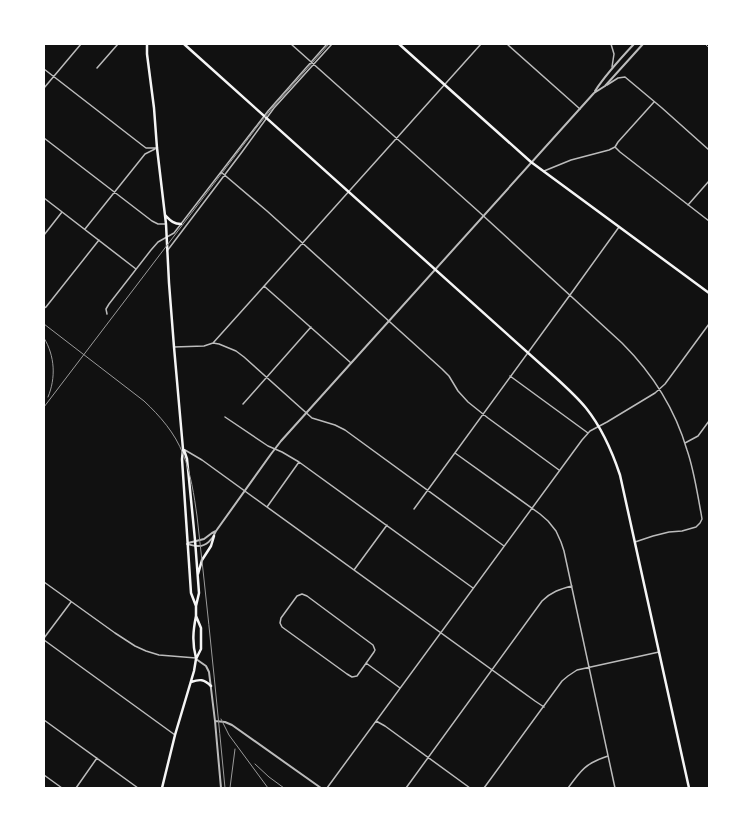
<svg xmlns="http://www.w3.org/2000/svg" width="753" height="832" font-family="'Work Sans',sans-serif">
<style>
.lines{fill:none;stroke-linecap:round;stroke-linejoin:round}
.minor{stroke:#bcbcbc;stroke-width:1.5}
.tertiary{stroke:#bcbcbc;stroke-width:2}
.secondary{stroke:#f5f5f5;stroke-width:2.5}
.rail{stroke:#9a9a9a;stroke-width:1}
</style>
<rect width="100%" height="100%" fill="#111"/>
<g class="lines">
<path class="minor" d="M291 44 478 211 622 343C652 373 675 409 687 450 694 470 697 492 701 513L702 519 700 523 696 527 682 531 669 532 653 536 635 542
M507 44 580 109
M611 44 614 54 612 67
M97 68 118 44
M44 69 142 145 146 148H157
M607 85 618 78 625 77 662 108 709 150
M44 88 81 44
M44 138 152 221 158 224H165
M615 147 620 152 709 221
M615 147 618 142 654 102
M544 171 571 160 609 150 615 147
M221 172 267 211 442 369 449 376 458 391 468 402 488 418 559 470
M44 198 136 269
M688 205 709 181
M85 229 145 154 155 149
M44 235 62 212
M167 251 242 152 274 108 332 44
M264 286 351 363
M44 308 46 307 99 240
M107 314 106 309 109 304 151 250 158 242 174 233 268 111 327 44
M213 343 481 44
M174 347 204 346 213 343 219 344 236 351 244 357 312 418 335 425 345 430 504 546
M510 376 588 433
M243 404 311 327
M225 417 268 446 282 452 299 462 473 588
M685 443 698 436 709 421
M185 450 202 460 535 701 544 707
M455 453 540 514 548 521 556 531 561 542 564 551 615 788
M267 507 299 462
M414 509 570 295 619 227
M354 570 387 525
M44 582 115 633 135 646 146 651 159 655 196 658
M302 594 307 596 373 645 375 650 374 652 357 676 352 677 347 674 282 627 280 623 281 618 297 596Z
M44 638 71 602
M44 640 175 735
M366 663 400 688
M44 720 138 788
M376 721 385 726 470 788
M44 775 62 788
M76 788 97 758
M327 788 582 440 590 431 607 422 655 393 665 384 709 324
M406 788 542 601C551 592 560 589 572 586
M484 788 562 681 568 676 577 670 659 652
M568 788C581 770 586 763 608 756"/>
<path class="tertiary" d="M595 91C606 74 620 59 634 44
M188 543 204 539 212 533 216 531
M187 544C191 545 194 546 197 546 206 547 213 539 216 531L271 454 281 441 594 93 605 86 643 44
M196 659 206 666 209 672 215 721 221 788
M215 721 225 722 232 725 321 788"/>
<path class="secondary" d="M147 44V54L154 108 157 148 166 224 169 283 174 347 183 449 182 459 191 593 196 606V616L201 628V649L196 659 194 671 175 735 162 788
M184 44 555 377C566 387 577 397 586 408 602 428 612 451 620 475L689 788
M399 44 531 162 709 293
M165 215C170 220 173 224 181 224
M184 450 187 459 195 540 199 593 196 606
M198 574 202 560 211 546 214 536
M196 658C192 643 193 631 196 616
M191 682C200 679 204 679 211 686"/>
<path class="rail" d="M705 44 709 48
M44 324 144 401C160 416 175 433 183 454 191 474 194 495 197 516 199 534 201 552 203 570 211 643 218 715 225 788
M44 338C55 356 56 378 48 397
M44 407 257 127 273 107 329 44
M221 719 229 735 268 788
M255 764 269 777 284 788
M230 788 235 749"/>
</g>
<rect width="753" height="832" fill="none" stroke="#ffffff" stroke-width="90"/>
</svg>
